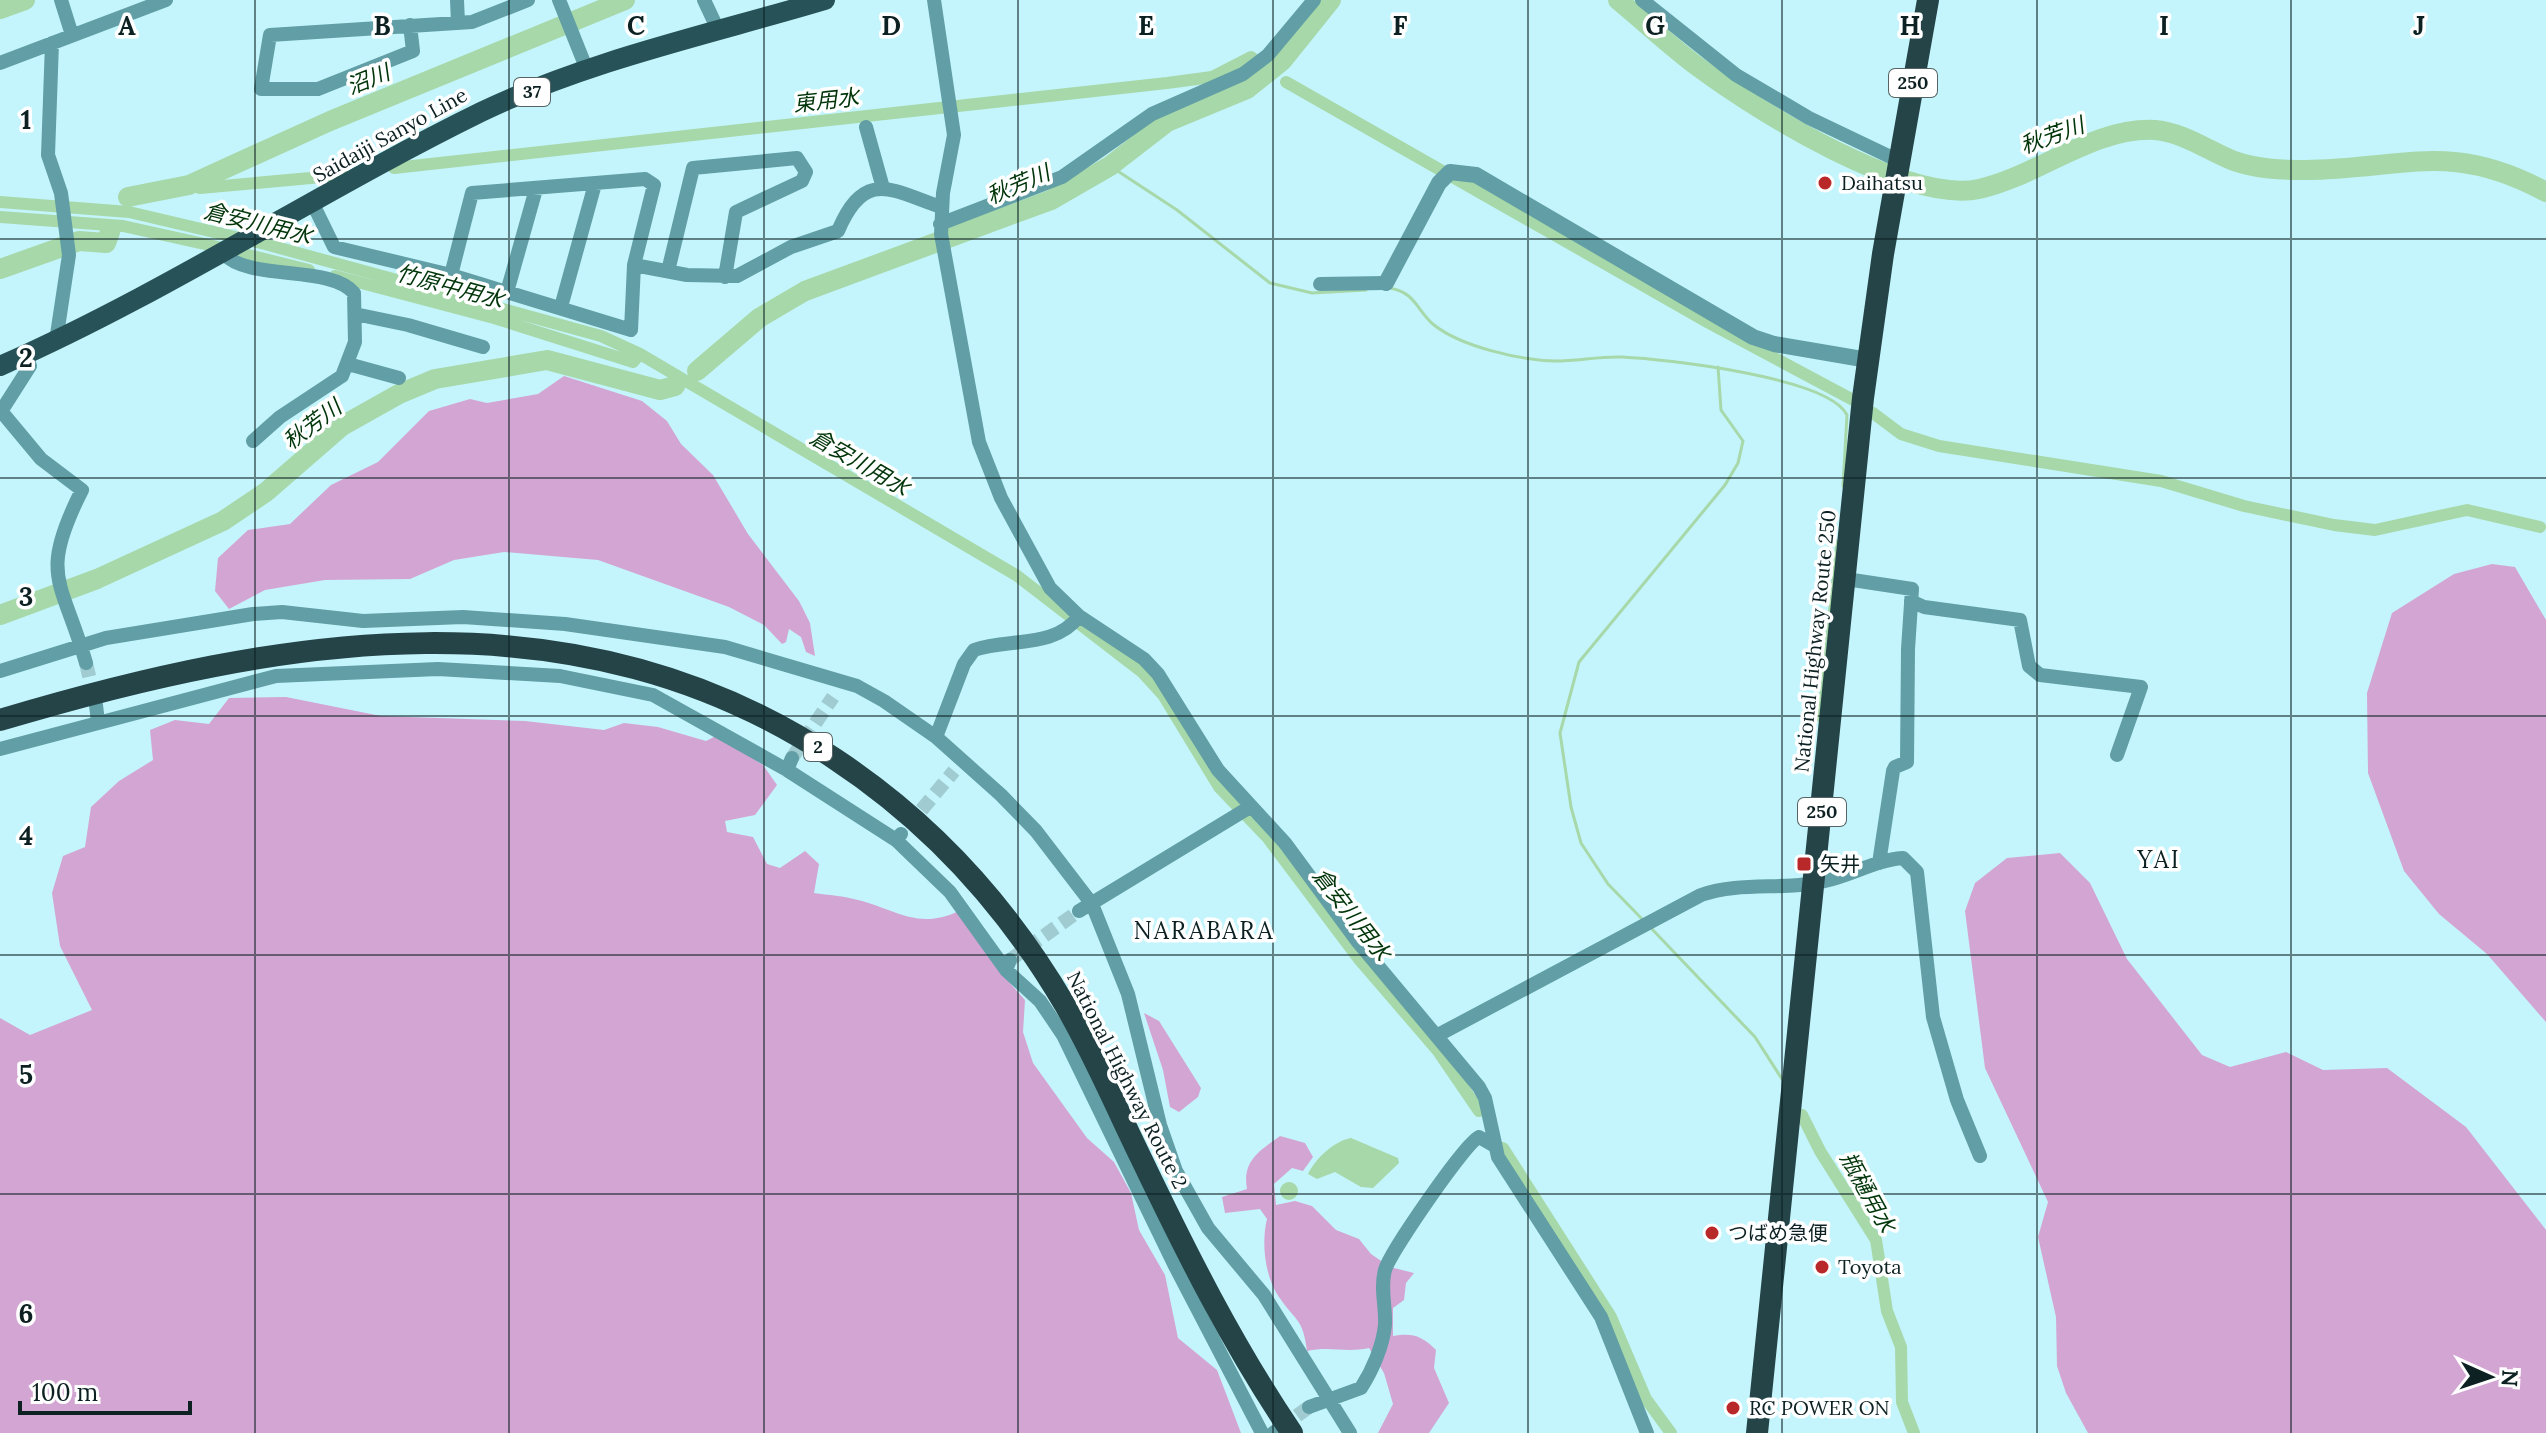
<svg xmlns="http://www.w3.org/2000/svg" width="2546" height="1433" font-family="Lora,'Noto Sans JP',serif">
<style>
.forest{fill:#d3a5d3}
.water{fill:#a7d8a9}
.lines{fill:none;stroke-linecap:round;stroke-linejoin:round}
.stream{stroke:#a7d8a9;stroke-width:3}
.canal{stroke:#a7d8a9;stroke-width:12}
.river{stroke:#a7d8a9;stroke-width:20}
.minor-tunnel{stroke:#9fcbd1;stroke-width:14;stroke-dasharray:14 7;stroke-linecap:butt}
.minor{stroke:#619ea5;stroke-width:14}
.tertiary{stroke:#619ea5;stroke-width:16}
.primary{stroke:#275258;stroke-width:20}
.trunk{stroke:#244448;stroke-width:22}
.grid{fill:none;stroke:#0d2123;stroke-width:2;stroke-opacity:0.55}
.poi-dot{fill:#b82829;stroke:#fff;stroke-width:3}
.labels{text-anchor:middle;stroke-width:7;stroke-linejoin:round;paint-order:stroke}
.shield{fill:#fff;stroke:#566465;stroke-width:2}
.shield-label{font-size:18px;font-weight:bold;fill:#0d2123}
.street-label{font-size:20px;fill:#0d2123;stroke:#fff}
.poi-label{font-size:20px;fill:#0d2123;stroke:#fff;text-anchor:start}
.water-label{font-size:22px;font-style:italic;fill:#003509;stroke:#fff}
.quarter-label{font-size:24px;letter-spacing:2px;fill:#0d2123;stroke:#fff}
.grid-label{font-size:26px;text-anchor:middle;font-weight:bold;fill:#0d2123;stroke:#fff;stroke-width:7;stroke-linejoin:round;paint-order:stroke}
</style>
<rect width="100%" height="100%" fill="#c4f5fc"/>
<path class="forest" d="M564 376 642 401 667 421 681 444 713 475 748 534 799 601 810 623 815 656 806 652 801 637 789 629 786 642 782 644 764 625 729 607 598 560 504 552 454 560 410 579 325 580 265 590 229 609 215 591 218 558 248 530 290 524 331 485 378 462 429 411 470 399 487 403 538 394Z
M2492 564 2515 567 2546 620V1022L2487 954 2439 914 2404 871 2368 773 2367 693 2392 613 2454 574Z
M286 697 381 716 525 721 604 730 624 723 658 727 706 741 718 735 763 765 777 785 755 815 725 821 727 832 753 837 767 864 780 868 805 851 819 864 814 893C828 895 844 896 858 900 897 910 919 931 961 910L998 970 1025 1000 1023 1032 1033 1063 1087 1138 1114 1162 1131 1193 1139 1230 1165 1275 1178 1338 1217 1370 1241 1433H0V1018L30 1035 92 1010 60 946 52 893 63 856 85 847 91 807 119 781 153 760 150 730 175 720 209 724 229 698Z
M2060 853 2090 883 2127 959 2202 1055 2230 1067 2286 1052 2323 1070 2387 1068 2466 1127 2546 1230V1433H2088L2066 1393 2057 1366 2056 1317 2038 1237 2048 1202 1985 1068 1965 911 1975 883 2007 858Z
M1144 1013 1159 1021 1201 1088 1198 1097 1179 1112 1170 1107 1163 1070Z
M1280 1136 1305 1143 1313 1157 1303 1171 1292 1168 1274 1184 1276 1205 1295 1201 1312 1206 1336 1230 1359 1239 1371 1254 1390 1267 1414 1273 1406 1283 1404 1300 1393 1308V1336C1412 1333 1421 1335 1436 1350L1434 1368 1449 1403 1429 1433H1378L1393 1404 1384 1373 1369 1348C1346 1353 1330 1346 1307 1351 1303 1318 1296 1322 1279 1297 1265 1277 1261 1243 1267 1219L1260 1209 1225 1213 1222 1197 1247 1189C1242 1161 1259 1151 1280 1136Z"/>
<path class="water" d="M1351 1138 1398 1158 1399 1163 1373 1188 1361 1187 1335 1172 1317 1179 1308 1174C1316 1158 1334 1141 1351 1138Z
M1280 1191a9 9 0 1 1 18 0a9 9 0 1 1-18 0Z"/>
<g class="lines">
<path class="stream" d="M1110 166 1177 210 1270 283 1312 293 1366 290
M1389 288C1416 292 1416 310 1434 325 1462 347 1520 360 1555 361 1578 361 1600 356 1622 357 1664 359 1829 377 1847 415L1843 486
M1818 720 1837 541
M1643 920 1608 884 1581 843 1571 807 1560 733 1579 662 1725 485 1738 463 1743 441 1721 410 1718 367
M1651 928 1755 1037 1782 1079"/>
<path class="canal" d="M1286 82 1709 323 1855 401
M394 168 1167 83 1212 77 1251 57 1256 61
M189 185 200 188 344 175
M0 202 129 212 265 244 601 336 640 354 1016 575 1142 672 1163 695 1219 787 1267 837 1358 958 1438 1051 1479 1111
M0 217 123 226 218 247
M244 254 309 270
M335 276 494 318 633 362 640 354
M1873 413 1901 434 1939 446 2161 481 2244 506 2334 525 2375 530 2467 510 2540 527
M1802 1115 1820 1151 1876 1240 1887 1311 1901 1347 1902 1402 1914 1433
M1503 1148 1611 1317 1646 1399 1671 1433"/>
<path class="river" d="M1618 0C1646 23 1672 48 1701 69 1759 112 1908 204 1979 189 2038 176 2093 127 2155 130 2182 132 2209 151 2234 161 2257 169 2281 170 2305 170 2404 169 2450 140 2546 192
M0 9 25 0
M128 197 189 185 330 121 625 0
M0 269 79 241 106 243 110 232
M697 371 759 318 805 291 1051 200 1110 166 1167 122 1247 89 1282 61 1331 0
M0 615 97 579 223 521 266 492 342 426 399 394 435 379 547 360 660 390 675 386"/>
<path class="minor-tunnel" d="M86 663 95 701
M792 758 833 697
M908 826 954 771
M1010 960 1079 911
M1280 1428 1309 1407"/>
<path class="minor" d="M61 0 72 35
M457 0 458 23
M559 0 587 70
M704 0 719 32
M934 0 954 135 943 193 941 234 979 442 1001 498 1050 588 1079 616 1144 659 1158 674 1218 770 1285 843 1358 942 1479 1087 1485 1098 1498 1157 1601 1317 1647 1433
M1642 0 1736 75 1809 118 1899 161
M410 25 413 51 318 89H261L270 35 472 22 528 0
M52 43 48 155 61 193 69 255 56 341
M0 63 166 0
M866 127 883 188
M313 204 334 247 451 275 631 330 634 265 654 185 645 179 472 193 451 275
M940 224 1062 177 1152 114 1243 74 1268 55 1314 0
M223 253C249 282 329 264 354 293L355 342 342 376 280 417 253 441
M634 265 687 275 737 276 791 247 838 231C865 168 891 190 941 207
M668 271 693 168 797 158 806 172 802 181 736 212 725 277
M1320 284 1386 283
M507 292 536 189
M561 307 595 184
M355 314 408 325 483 347
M348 364 399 378
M1 411 41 459 82 490C38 577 62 579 86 663
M0 413 30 366 26 355
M1846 579 1912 589 1908 649 1907 762 1895 767 1893 771 1879 863
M1911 601 1924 607 2020 620 2029 666 2040 675 2141 687 2117 755
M0 671 106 638 253 614 282 612 363 621 463 617 565 624 725 647 857 686 884 701 936 737 1001 795 1036 831 1092 904 1128 994 1160 1125 1176 1171 1208 1228 1264 1295 1350 1433
M96 705 98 722
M936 737 964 664 974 650C1008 638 1055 649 1079 616
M0 749 276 676 438 669 560 676 653 695 787 770
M792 758 787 770 896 840 901 834
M896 840 950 892 1006 970 1010 960
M1079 911 1250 807
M1006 970 1040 1001 1063 1035 1174 1264 1262 1433
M1438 1035 1701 895C1741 881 1785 891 1825 881 1852 875 1876 860 1903 858L1917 872 1933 1017 1957 1100 1980 1156
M1309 1407 1361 1388C1372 1371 1383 1346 1385 1325 1386 1306 1380 1289 1385 1270 1390 1252 1469 1138 1479 1137L1493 1145
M1273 1433 1276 1431"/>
<path class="tertiary" d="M1386 283 1439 183 1450 172 1476 175 1753 337 1774 344 1868 360"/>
<path class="primary" d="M0 366C166 293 318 192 481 112 589 60 711 34 825 0"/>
<path class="trunk" d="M0 720C281 636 576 586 835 759 932 823 1007 906 1065 1005 1094 1054 1116 1107 1141 1158 1186 1252 1233 1346 1292 1433
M1757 1433 1863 398 1883 254 1928 0"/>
</g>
<path class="grid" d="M255 0V1433M509 0V1433M764 0V1433M1018 0V1433M1273 0V1433M1528 0V1433M1782 0V1433M2037 0V1433M2291 0V1433M0 239H2546M0 478H2546M0 716H2546M0 955H2546M0 1194H2546"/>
<g class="poi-dot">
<circle cx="1825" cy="183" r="8"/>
<rect x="1796" y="856" width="16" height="16" rx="4"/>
<circle cx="1712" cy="1233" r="8"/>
<circle cx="1822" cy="1267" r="8"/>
<circle cx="1733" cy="1408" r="8"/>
</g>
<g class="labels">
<g class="shield">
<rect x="1889" y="69" width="48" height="28" rx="6"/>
<rect x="514" y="78" width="36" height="28" rx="6"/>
<rect x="804" y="733" width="28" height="28" rx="6"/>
<rect x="1798" y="798" width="48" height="28" rx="6"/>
</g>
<g class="shield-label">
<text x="1913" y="89">250</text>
<text x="532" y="98">37</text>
<text x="818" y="753">2</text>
<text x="1822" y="818">250</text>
</g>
<g class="street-label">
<text transform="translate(390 135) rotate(-29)" y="7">Saidaiji Sanyo Line</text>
<text transform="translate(1815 641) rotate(-84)" y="7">National Highway Route 250</text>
<text transform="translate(1127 1080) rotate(63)" y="7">National Highway Route 2</text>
</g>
<g class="poi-label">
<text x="1841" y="190">Daihatsu</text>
<text x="1820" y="871">矢井</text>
<text x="1728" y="1240">つばめ急便</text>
<text x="1838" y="1274">Toyota</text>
<text x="1749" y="1415">RC POWER ON</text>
</g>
<g class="water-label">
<text transform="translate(368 79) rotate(-22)" y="8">沼川</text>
<text transform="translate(826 100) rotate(-6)" y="8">東用水</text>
<text transform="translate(2052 135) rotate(-20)" y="8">秋芳川</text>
<text transform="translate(1018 184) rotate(-23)" y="8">秋芳川</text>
<text transform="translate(258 223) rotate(14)" y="8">倉安川用水</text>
<text transform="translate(450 286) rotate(15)" y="8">竹原中用水</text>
<text transform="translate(312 424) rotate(-37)" y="8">秋芳川</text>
<text transform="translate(860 462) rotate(30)" y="8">倉安川用水</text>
<text transform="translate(1352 914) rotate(52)" y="8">倉安川用水</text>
<text transform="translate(1868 1192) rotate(61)" y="8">瓶樋用水</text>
</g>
<g class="quarter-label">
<text x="2159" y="868">YAI</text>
<text x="1204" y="939">NARABARA</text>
</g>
</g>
<g class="grid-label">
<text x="127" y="35">A</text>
<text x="382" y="35">B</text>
<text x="636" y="35">C</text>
<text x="891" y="35">D</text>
<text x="1146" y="35">E</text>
<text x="1400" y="35">F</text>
<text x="1655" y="35">G</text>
<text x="1910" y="35">H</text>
<text x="2164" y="35">I</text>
<text x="2419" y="35">J</text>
<text x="26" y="129">1</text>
<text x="26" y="367">2</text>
<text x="26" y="606">3</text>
<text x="26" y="845">4</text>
<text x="26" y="1084">5</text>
<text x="26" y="1323">6</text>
</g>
<g transform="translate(2490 1377) rotate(93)" stroke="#ffffff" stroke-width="6" paint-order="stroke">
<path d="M0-6L14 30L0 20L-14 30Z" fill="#0d2123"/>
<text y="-12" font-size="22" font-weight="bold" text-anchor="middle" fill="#0d2123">N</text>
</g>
<path d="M20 1401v12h170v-12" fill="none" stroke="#0d2123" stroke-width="4"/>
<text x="32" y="1401" font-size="24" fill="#0d2123" stroke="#ffffff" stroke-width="6" paint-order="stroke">100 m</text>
</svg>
